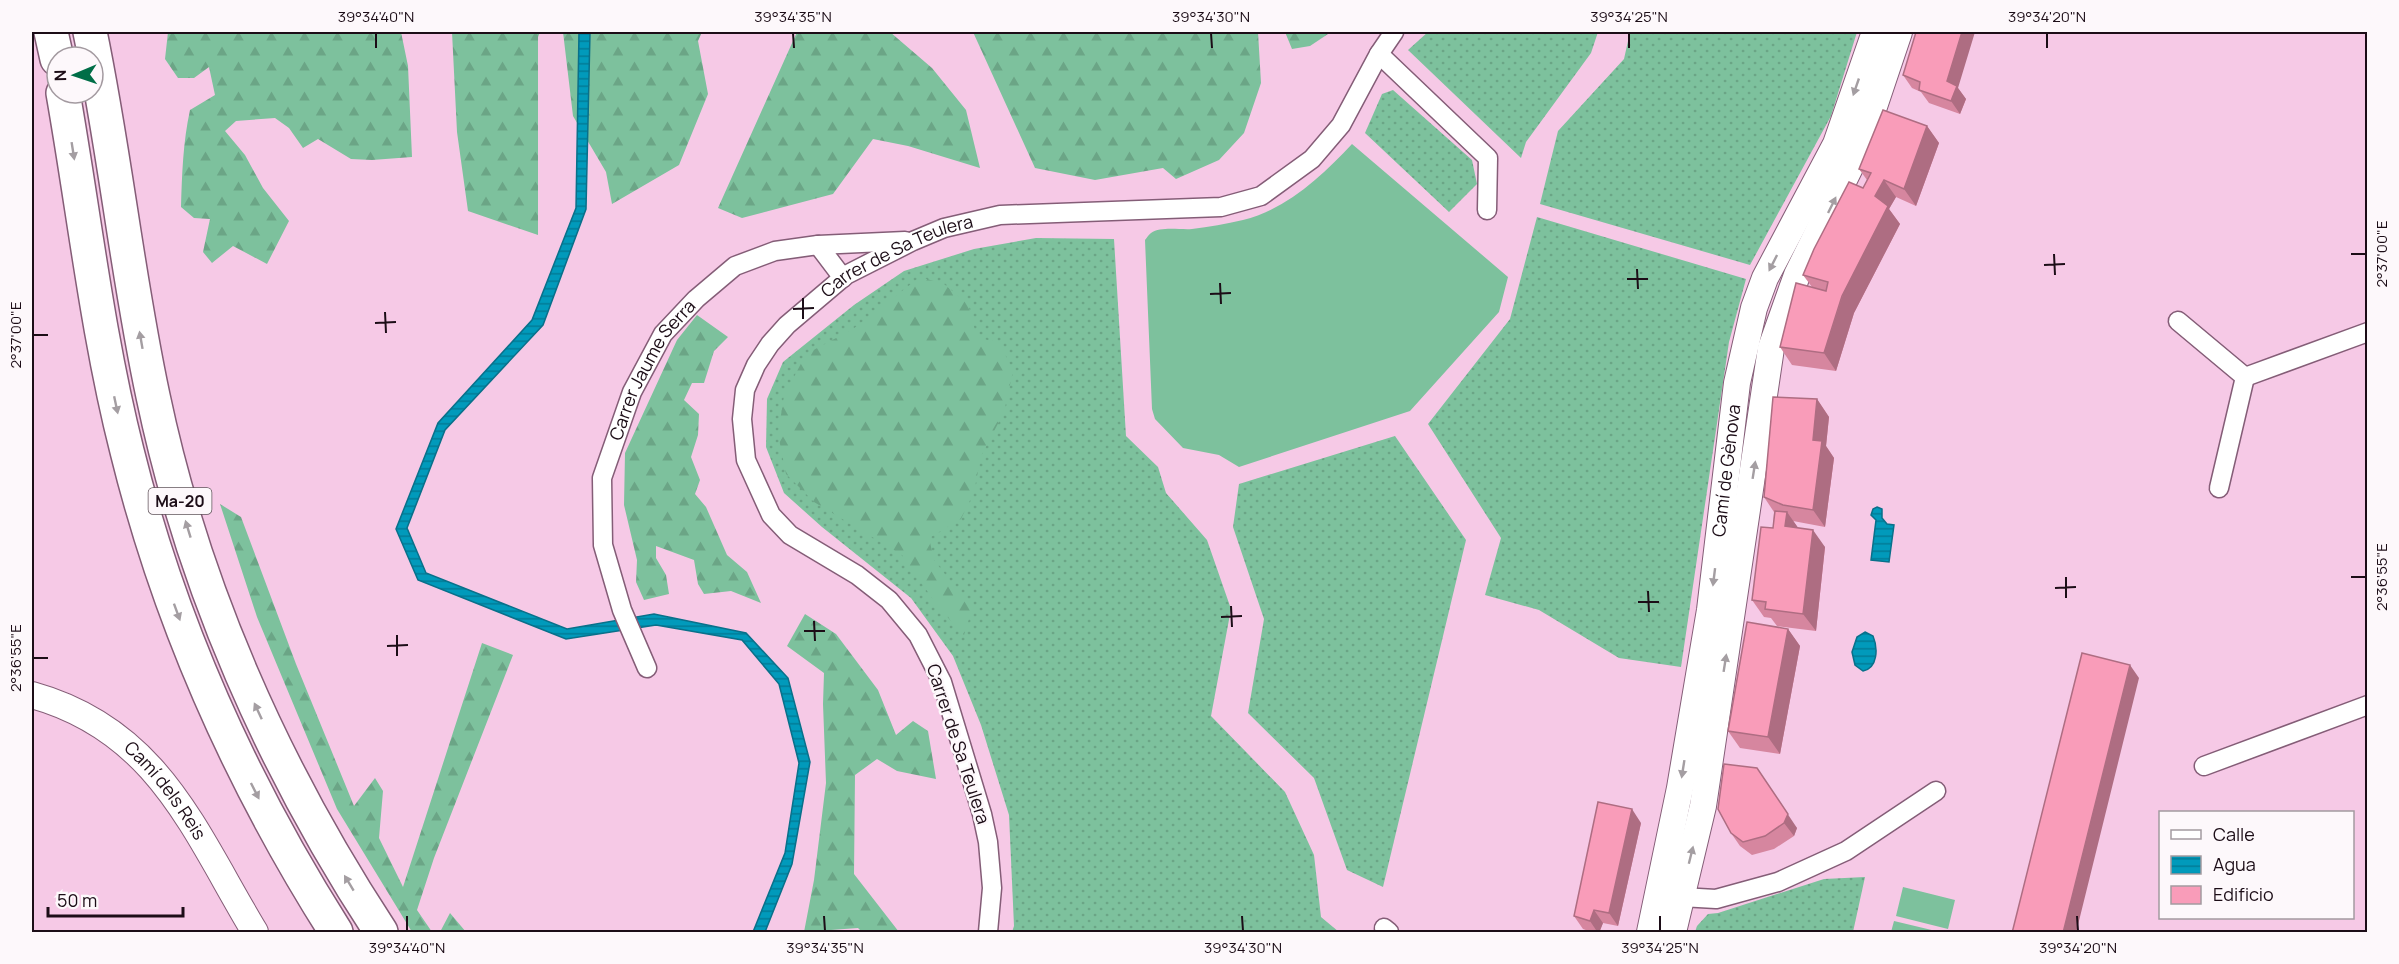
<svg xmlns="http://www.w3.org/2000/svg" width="2399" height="964" font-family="Manrope,sans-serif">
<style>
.grass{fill:url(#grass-dots)}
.forest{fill:url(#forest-firs)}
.garden{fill:#7dc19d}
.water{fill:url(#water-rules);stroke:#09708a;stroke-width:1.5}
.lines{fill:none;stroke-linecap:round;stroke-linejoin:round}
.street-casing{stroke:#845d77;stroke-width:21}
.secondary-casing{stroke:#845d77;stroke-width:28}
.highway-casing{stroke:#845d77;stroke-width:36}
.street{stroke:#fff;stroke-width:18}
.secondary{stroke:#fff;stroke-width:26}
.highway{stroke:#fff;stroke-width:33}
.wall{fill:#d6869f}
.shaded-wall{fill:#ae6d82}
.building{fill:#f99cb9;stroke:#ae6d82;stroke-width:1.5}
.oneway{fill:#a49ea2}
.ticks{fill:none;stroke:#1c0d17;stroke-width:2}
.labels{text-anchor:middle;stroke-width:5;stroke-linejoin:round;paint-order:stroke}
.shield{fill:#fdf8fb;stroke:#60545b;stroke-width:1.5}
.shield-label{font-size:16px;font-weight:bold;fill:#1c0d17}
.street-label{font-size:18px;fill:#1c0d17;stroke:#fdf8fb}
.neatline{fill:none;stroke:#1c0d17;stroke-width:2}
.ticks-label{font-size:15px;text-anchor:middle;fill:#1c0d17}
</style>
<defs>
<pattern id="grass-dots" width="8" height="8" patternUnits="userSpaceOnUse" patternTransform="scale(1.5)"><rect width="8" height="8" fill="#7dc19d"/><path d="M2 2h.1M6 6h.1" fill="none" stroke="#6ba586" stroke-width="1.8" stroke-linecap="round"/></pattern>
<pattern id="forest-firs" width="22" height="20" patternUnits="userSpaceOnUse" patternTransform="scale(1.5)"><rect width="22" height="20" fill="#7dc19d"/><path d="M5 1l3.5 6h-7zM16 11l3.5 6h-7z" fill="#6ba586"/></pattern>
<pattern id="water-rules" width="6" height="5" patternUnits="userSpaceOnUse" patternTransform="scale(1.5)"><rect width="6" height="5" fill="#019abb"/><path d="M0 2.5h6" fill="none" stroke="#027c97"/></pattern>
</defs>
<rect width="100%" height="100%" fill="#f6c9e6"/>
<path class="grass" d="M1428 32H1598L1591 53 1526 142 1521 158 1408 50Z
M1630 32H1857L1831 116 1750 265 1540 204 1558 131 1624 59Z
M1393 90 1472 160 1477 184 1449 212 1365 133 1382 94Z
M1537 217 1746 279 1729 342 1681 667 1619 658 1539 610 1485 595 1501 538 1428 424 1510 319Z
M1036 238 1114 239 1126 436 1158 467 1166 493 1207 540 1231 609 1211 716 1285 792 1314 855 1321 917 1339 932H1012L1014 926 1009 815 981 725 953 656 911 598 822 527 784 493 766 447 767 399 783 362 854 305 904 271 974 249Z
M1395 436 1466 540 1383 887 1347 870 1314 778 1248 713 1264 619 1233 527 1239 484Z
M1865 877 1853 932H1695L1697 926 1708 914 1718 913 1824 879Z"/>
<path class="forest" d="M168 32H401L408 66 412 157 372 160 351 159 318 139 303 148 289 128 275 118 236 121 225 131 245 155 263 188 289 221 267 264 233 246 212 263 203 252 210 219 194 218 181 207C182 174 183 142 190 110L215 95 209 67 194 78H178L165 59Z
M452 32H540L538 37V235L468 211 457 132Z
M563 32H702L698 41 708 94 679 165 612 204 606 172 573 116Z
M797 32H890L932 68 966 110 980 168 908 146 873 139 833 194 742 218 718 208Z
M973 32H1258L1261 83 1244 133 1219 160 1176 179 1163 168 1095 180 1035 168Z
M1285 32H1331L1310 46 1292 49Z
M920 277 944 284 968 304 977 338 999 342 1013 371 1004 412 981 456 974 492 961 519 929 538 934 560 972 609 964 635 939 608 902 555 814 502 786 474 778 434 784 396 806 354 853 329Z
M697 315 728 337 714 351 704 383H692L684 400 699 414 698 435 691 457 700 480 695 494 706 507 727 555 747 572 761 603 731 591 704 594 698 584 694 560 656 546V558L666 575 669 594 644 600 636 582 637 560 624 505 625 453 677 340Z
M220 504 241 517 296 664 354 806 375 778 383 791 379 838 403 887 482 643 513 655 434 858 417 910 432 932H412L337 809 257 617Z
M805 614 836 634 878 690 896 735 913 721 928 731 936 779 897 771 877 759 855 775 854 874 899 932H862L858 928 831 930 829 932H804L814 880 826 783 823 704 824 673 787 646Z
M450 913 466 932H440Z"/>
<path class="garden" d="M1352 144 1508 277 1499 312 1410 411 1239 467 1219 455 1183 448 1155 419 1152 409 1145 240C1147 238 1148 235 1151 233 1161 226 1180 230 1192 229 1209 227 1226 224 1243 220 1287 209 1322 176 1352 144Z
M1903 887 1955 900 1948 929 1896 916Z
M1894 921 1940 932H1891Z"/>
<path class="water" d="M579 32H590L586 209 543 325 445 430 407 528 426 573 567 629 654 614 746 633 788 678 810 762 792 864 765 932H753L785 853 799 763 779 684 742 640 656 625 566 639 418 580 396 529 438 423 532 320 576 208Z
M1877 507 1882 509V518L1887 524 1894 525 1889 562 1871 560 1876 520 1871 515 1873 509Z
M1865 632 1873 636C1878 648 1878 668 1863 671L1855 665 1852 652 1857 637Z"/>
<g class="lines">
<defs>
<g id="street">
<path d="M1379 54 1488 158 1487 210"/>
<path d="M818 245 843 278"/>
<path d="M2178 321 2245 377 2219 488"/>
<path d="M2245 377 2368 332"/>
<path id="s1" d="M647 668 622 610 603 545 602 478 632 392 663 334 696 299 735 266 775 251 818 245 905 241"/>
<path d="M2204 766 2368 705"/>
<path d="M1681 897 1716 899 1778 882 1846 851 1936 791"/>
<path d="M1384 928 1389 932"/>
<path id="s2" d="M988 932 992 888 988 842 982 814 942 682 918 635 889 600 857 575 790 535 771 515 746 460 742 419 745 390 756 365 770 344 787 325 846 275 913 241 944 228 1000 215 1221 207 1261 196 1312 159 1341 125 1379 54 1394 32"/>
</g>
<g id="secondary">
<path id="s3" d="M32 695C158 730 194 831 255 932"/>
<path id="s4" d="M1650 932 1680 788 1710 610 1737 383 1754 308 1765 278 1836 144 1875 32"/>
<path d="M1673 932 1703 806 1771 348 1797 275 1861 145 1899 32"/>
</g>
<path id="highway" d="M51 32 57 59
M90 32C115 152 127 275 153 396 193 587 274 769 381 932
M63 93C84 212 97 333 127 451 169 621 242 784 336 932"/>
</defs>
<use href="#street" class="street-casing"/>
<use href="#secondary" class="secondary-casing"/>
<use href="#highway" class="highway-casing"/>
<use href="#street" class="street"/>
<use href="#secondary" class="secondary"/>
<use href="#highway" class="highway"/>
</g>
<path class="wall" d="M1903 75 1958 88 1966 99 1960 114 1929 103 1921 92 1912 88Z
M1927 126 1939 143 1916 206 1896 197 1889 209 1900 224 1854 313 1836 371 1792 365 1780 347 1812 287 1803 275 1863 188 1867 180 1859 169Z
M1817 399 1829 417 1826 446 1834 458 1825 527 1793 521 1798 528 1825 547 1816 631 1777 626 1771 618 1764 617 1752 600 1773 528 1774 512 1764 497Z
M1788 629 1800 646 1780 754 1740 748 1728 731Z
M1724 764 1797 828 1794 836 1774 849 1752 855 1740 846 1731 833Z
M1641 823 1618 926 1603 923 1599 933H1594L1583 929 1574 916Z"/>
<path class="shaded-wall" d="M1962 32H1975L1958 88 1966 99 1960 114 1951 101 1947 81Z
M1927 126 1939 143 1916 206 1904 189Z
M1884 180 1896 197 1889 209 1900 224 1854 313 1836 371 1824 353 1875 196Z
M1817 399 1829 417 1826 446 1834 458 1825 527 1813 510V440Z
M1787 512 1799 529 1785 526Z
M1813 530 1825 547 1816 631 1803 614Z
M1788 629 1800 646 1780 754 1768 737Z
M2130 665 2139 678 2076 933H2063Z
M1757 768 1797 828 1794 836 1784 823Z
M1632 809 1641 823 1618 926 1609 913Z
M1594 910 1603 923 1599 933H1598L1590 921Z"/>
<path class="building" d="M1916 32H1962L1947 81 1957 86 1951 101 1919 90 1920 82 1903 75Z
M1883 110 1927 126 1904 189 1884 180 1875 196 1888 206 1842 296 1824 353 1780 347 1796 283 1826 291 1828 282 1803 275 1814 249 1849 182 1863 188 1871 173 1859 169Z
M1773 397 1817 399 1813 440 1822 441 1813 510 1783 505 1764 497Z
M1775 511 1787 512 1785 526 1813 530 1803 614 1765 609 1766 602 1752 600 1761 527 1773 528Z
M1747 622 1788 629 1768 737 1728 731Z
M2082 653 2130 665 2063 933H2012Z
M1724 764 1757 768 1788 814 1784 823 1765 836 1743 842 1731 833 1718 809Z
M1598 802 1632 809 1609 913 1594 910 1590 921 1574 916Z"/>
<defs><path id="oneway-solid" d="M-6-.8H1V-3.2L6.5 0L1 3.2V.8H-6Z" transform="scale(1.5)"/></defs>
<g class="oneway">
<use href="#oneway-solid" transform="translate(1856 87) rotate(109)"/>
<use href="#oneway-solid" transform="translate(73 151) rotate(81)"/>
<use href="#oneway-solid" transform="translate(1832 205) rotate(-64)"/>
<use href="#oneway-solid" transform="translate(1773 263) rotate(117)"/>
<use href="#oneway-solid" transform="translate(141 340) rotate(-100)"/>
<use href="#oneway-solid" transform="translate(116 405) rotate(78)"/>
<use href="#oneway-solid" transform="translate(1754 470) rotate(-81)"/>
<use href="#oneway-solid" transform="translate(188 529) rotate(-107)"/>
<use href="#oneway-solid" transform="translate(1714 577) rotate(97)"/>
<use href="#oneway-solid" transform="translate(177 612) rotate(70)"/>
<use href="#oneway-solid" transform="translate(1725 663) rotate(-81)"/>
<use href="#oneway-solid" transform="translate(258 711) rotate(-115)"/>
<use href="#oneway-solid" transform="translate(1683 769) rotate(99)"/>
<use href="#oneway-solid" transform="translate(255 791) rotate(63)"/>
<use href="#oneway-solid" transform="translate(1691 855) rotate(-76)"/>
<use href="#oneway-solid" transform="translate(349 883) rotate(-121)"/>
</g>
<path class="ticks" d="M376 33V48M793 33 794 48M1211 33 1212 48M1629 33V48M2047 33V48M2054 254 2055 275M2351 254H2366M2044 265 2065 264M1637 269 1638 289M1627 279H1648M1220 283 1221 304M1210 294 1231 293M803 298V319M793 309 814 308M385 312 386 333M375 323 396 322M33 335H48M2066 577V598M2351 577H2366M2055 588 2076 587M1648 591 1649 612M1638 602H1659M1231 606 1232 627M1221 617 1242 616M814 621 815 641M804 631H825M397 635V656M387 646 408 645M33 658H48M407 916V931M824 916 825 931M1242 916 1243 931M1660 916V931M2077 916 2078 931"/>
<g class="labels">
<rect class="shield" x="148.5" y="488" width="63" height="26" rx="4.5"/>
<g class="shield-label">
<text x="180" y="507">Ma-20</text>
</g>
<g class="street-label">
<text dy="6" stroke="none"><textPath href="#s2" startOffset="842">Carrer de Sa Teulera</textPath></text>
<text dy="6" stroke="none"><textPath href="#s1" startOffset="318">Carrer Jaume Serra</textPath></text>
<text dy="6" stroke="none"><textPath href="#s4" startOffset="468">Camí de Gènova</textPath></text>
<text transform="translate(958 744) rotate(72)" y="6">Carrer de Sa Teulera</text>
<text dy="6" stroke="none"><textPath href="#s3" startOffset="168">Camí dels Reis</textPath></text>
</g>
</g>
<rect width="2399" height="964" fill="none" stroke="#fdf8fb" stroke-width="66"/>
<rect x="2159" y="811" width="195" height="108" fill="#fdf8fb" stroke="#a39aa0" stroke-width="1.5"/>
<rect x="2171" y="830" width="30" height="9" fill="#ffffff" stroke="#a39aa0" stroke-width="1.5"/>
<text x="2213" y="841" font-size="18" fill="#1c0d17">Calle</text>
<rect x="2171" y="856" width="30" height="18" fill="url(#water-rules)" stroke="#a39aa0" stroke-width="1.5"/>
<text x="2213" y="871" font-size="18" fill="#1c0d17">Agua</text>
<rect x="2171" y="886" width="30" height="18" fill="#f99cb9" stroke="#a39aa0" stroke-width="1.5"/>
<text x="2213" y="901" font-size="18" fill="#1c0d17">Edificio</text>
<g transform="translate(75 75) rotate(268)"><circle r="28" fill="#fdf8fb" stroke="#a39aa0" stroke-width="1.5"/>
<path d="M0-4.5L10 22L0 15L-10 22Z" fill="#006e47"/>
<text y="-9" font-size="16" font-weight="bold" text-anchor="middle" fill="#1c0d17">N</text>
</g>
<path d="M48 907v9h135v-9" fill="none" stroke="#1c0d17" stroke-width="3"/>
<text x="57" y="907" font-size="18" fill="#1c0d17" stroke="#fdf8fb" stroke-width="4.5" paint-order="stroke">50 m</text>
<rect x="33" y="33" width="2333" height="898" class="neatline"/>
<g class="ticks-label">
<text x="376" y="22">39°34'40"N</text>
<text x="793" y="22">39°34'35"N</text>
<text x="1211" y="22">39°34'30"N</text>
<text x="1629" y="22">39°34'25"N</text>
<text x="2047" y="22">39°34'20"N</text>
<text transform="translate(2382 254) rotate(-90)" y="5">2°37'00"E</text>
<text transform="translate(16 335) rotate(-90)" y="5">2°37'00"E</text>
<text transform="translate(2382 577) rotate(-90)" y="5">2°36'55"E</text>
<text transform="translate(16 658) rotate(-90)" y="5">2°36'55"E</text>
<text x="407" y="953">39°34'40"N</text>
<text x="825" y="953">39°34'35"N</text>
<text x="1243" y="953">39°34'30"N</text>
<text x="1660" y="953">39°34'25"N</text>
<text x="2078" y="953">39°34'20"N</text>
</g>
</svg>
